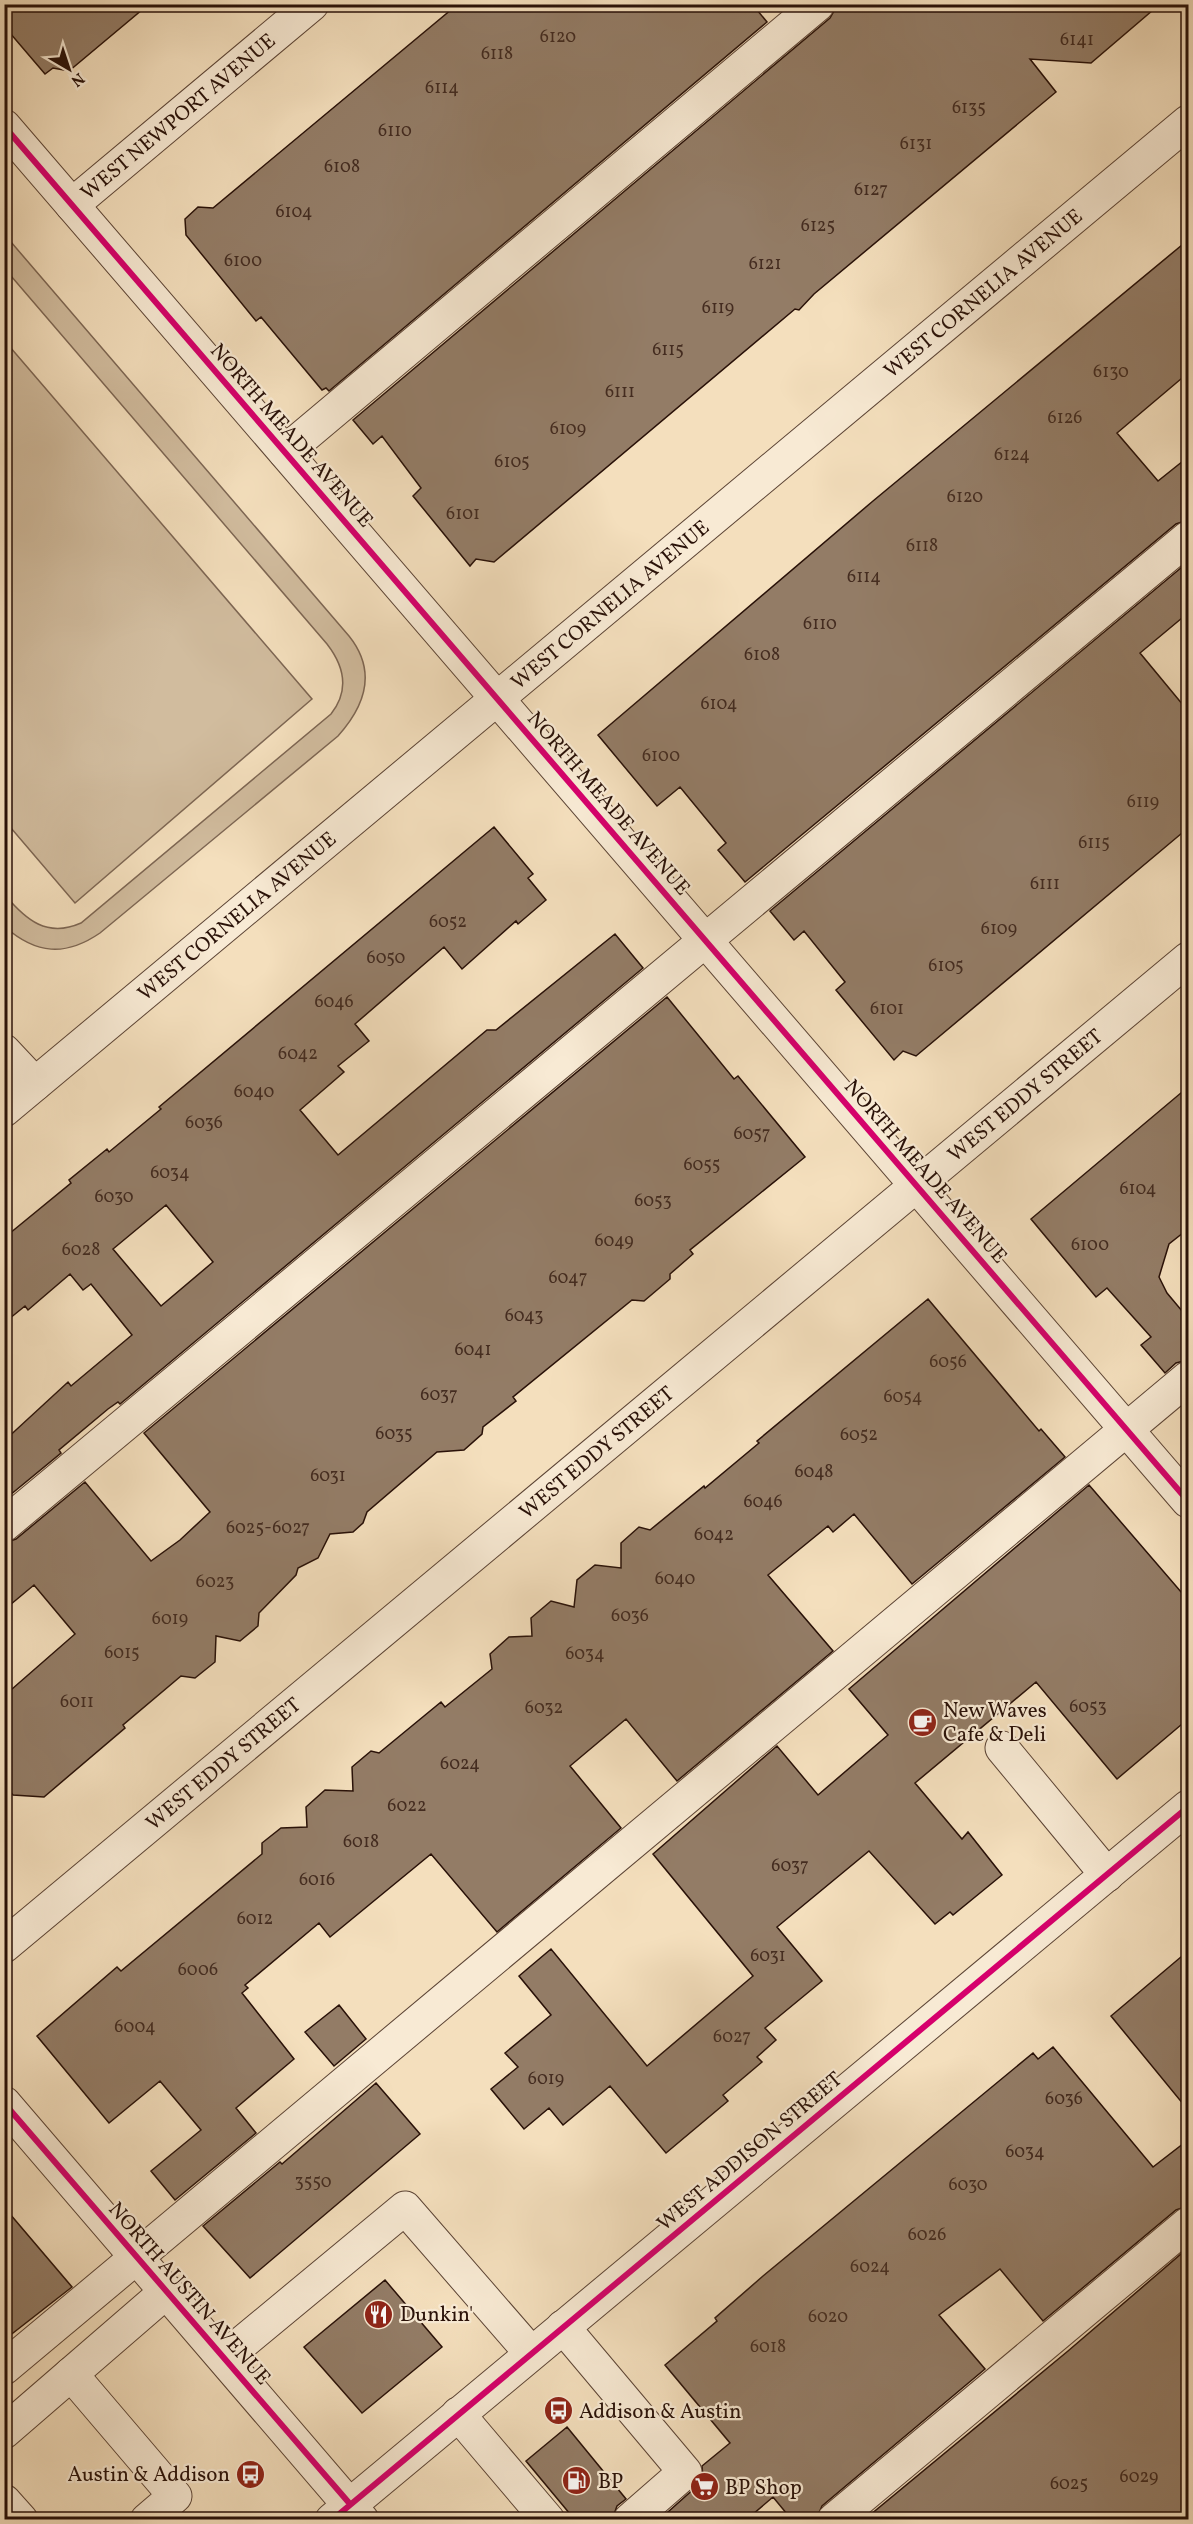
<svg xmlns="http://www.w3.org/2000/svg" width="1193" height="2524" font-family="Vollkorn,serif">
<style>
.green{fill:#d1bc9e;stroke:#7d6653;stroke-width:1.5}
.building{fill:#937c66;stroke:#291108;stroke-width:1.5;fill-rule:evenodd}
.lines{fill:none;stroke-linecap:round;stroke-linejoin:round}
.minor-casing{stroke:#5c4435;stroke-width:35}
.minor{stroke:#f8ead4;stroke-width:33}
.cycleway-casing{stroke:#f8ead4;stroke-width:10}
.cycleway{stroke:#d6006c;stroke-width:6}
.labels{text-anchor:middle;stroke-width:4.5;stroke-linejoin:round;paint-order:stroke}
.number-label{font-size:18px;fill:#442c20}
.street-label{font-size:21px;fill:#291108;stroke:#f8ead4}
.poi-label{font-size:21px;fill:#291108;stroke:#f8ead4;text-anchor:start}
</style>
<rect width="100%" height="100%" fill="#f4dfbd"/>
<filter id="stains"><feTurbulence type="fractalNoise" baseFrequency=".00333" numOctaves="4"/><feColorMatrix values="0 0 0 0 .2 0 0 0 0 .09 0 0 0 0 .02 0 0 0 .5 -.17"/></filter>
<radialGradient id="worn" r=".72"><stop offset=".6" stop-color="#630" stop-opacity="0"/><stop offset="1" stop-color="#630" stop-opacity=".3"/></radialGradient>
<path class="green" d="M5 235 349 636C377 671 365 706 338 736L100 933C65 957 36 954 5 927V895C26 920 47 938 81 923L331 714C350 690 344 666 327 644L5 269Z
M4 340 312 699 75 903 5 821Z"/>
<path class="building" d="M4 4H149L69 71 53 68 45 74 4 26Z
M458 4H752L767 22 329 391 326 388 322 390 261 317 256 321 186 235 185 219 198 207 213 208Z
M838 4H1160L1091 63 1030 59 1056 92 814 294 799 310 795 309 494 562 476 559 470 566 413 496 421 488 382 436 373 444 353 420 830 18Z
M1188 240V373L1117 433 1158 481 1188 457V520L1176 524 745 882 718 850 726 843 680 787 657 806 598 735 873 501Z
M1188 562V613L1140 653 1188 711V828L916 1056 903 1051 894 1060 836 990 845 982 804 931 794 940 770 911Z
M494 827 533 874 528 878 546 900 518 924 516 921 462 969 444 947 355 1024 369 1041 338 1066 344 1072 300 1110 338 1155 487 1030H496L615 934 643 968 120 1404 118 1402 108 1409 59 1450 61 1453 4 1500V1441L68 1382 71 1386 132 1335 91 1284 83 1290 70 1274 28 1310 25 1306 4 1323V1238L71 1183 69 1180 107 1149 109 1152 161 1109 159 1107ZM166 1205 213 1262 161 1306 113 1249Z
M667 997 734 1079 738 1076 805 1157 690 1250 693 1254 670 1274V1279L644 1301 632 1300 513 1397 516 1401 483 1427 482 1434 464 1450 437 1452 367 1512 363 1523 353 1532 330 1534 318 1558 298 1568 296 1575 259 1613 258 1626 240 1641 216 1636 215 1662 195 1678 181 1676 123 1725 125 1728 44 1797 13 1795 4 1784V1696L75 1634 34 1585 4 1610V1543L16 1539 85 1482 151 1561 180 1540 210 1512 144 1433Z
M1188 1087V1229L1169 1244 1159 1277 1167 1293 1182 1311 1188 1306V1360L1176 1363 1165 1373 1141 1345 1151 1337 1107 1288 1096 1297 1031 1219Z
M928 1299 1039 1431 1041 1429 1065 1457 912 1584 854 1514 833 1532 828 1526 768 1575 833 1651 677 1781 626 1719 570 1766 621 1828 497 1932 431 1854 330 1937 319 1923 245 1985 248 1988 242 1993 294 2059 236 2108 256 2133 175 2200 151 2171 201 2130 160 2081 109 2123 37 2036 117 1967 121 1971 262 1854V1843L281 1828 307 1827 306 1807 325 1790 353 1791 352 1767 371 1751 379 1753 441 1702 445 1707 492 1669 490 1654 509 1637 532 1636 531 1618 551 1601 574 1607 577 1580 595 1565 621 1568V1543L639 1527 650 1530 704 1486 705 1488 759 1443 757 1441Z
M1089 1485 1188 1600V1719L1117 1779 1036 1682 915 1783 962 1839 968 1832 1002 1875 953 1915 950 1912 935 1924 869 1851 777 1927 822 1981 765 2028 776 2040 757 2057 762 2062 723 2095 728 2101 666 2153 610 2086 563 2125 549 2108 524 2129 491 2089 518 2067 505 2053 551 2015 519 1976 551 1949 647 2066 753 1976 653 1854 777 1746 818 1795 888 1735 849 1689Z
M1188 1951V2110L1111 2016Z
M339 2005 366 2039 334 2066 305 2032Z
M1053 2047 1153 2167 1188 2140V2206L1176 2210 1043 2321 1000 2269 939 2315 985 2369 822 2506 816 2520H792L773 2497 746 2520H659L697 2486 703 2478 702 2466 730 2443 665 2365 717 2321 715 2318 763 2276 1033 2053 1038 2059Z
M376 2083 420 2134 250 2278 203 2226 280 2162 282 2164Z
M4 2207 72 2287 4 2340Z
M1188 2248V2520H864L1068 2351Z
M385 2280 442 2347 362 2413 304 2347Z
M567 2427 626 2499 617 2506 612 2520H575L526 2461Z"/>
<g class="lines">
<defs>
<g id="minor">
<path d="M4 126 1188 1501"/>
<path id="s1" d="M72 205 312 4"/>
<path d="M285 452 818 4"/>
<path d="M4 1051 35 1084"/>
<path id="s2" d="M4 1110 1188 122"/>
<path d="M4 1525 1188 538"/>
<path d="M1002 1748 1107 1875"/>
<path id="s3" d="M4 1946 1188 959"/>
<path d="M4 2103 362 2520"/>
<path d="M563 2327 685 2472 630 2520"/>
<path d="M224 2358 405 2208 531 2353"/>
<path d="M4 2368 1188 1378"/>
<path d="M71 2374 175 2496 147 2520"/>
<path d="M458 2414 548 2520"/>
<path d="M4 2432 167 2291"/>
<path d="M4 2501 21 2520"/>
<path d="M332 2520 1188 1807"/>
<path d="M834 2520 1188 2224"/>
</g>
</defs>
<use href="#minor" class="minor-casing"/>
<use href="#minor" class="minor"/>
<defs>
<path id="cycleway" d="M4 126 1188 1501
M4 2103 350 2504
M332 2520 1188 1807"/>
</defs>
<use href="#cycleway" class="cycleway-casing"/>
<use href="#cycleway" class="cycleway"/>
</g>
<defs>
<symbol id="cafe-disc" viewBox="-11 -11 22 22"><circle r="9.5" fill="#8f2418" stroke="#f8ead4"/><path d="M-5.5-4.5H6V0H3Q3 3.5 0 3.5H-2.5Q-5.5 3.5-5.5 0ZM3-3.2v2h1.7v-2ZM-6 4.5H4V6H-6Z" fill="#fff"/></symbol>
<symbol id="restaurant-disc" viewBox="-11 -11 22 22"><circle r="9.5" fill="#8f2418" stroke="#f8ead4"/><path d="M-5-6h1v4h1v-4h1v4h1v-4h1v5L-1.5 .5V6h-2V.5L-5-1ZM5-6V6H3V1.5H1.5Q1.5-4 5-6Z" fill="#fff"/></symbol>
<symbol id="bus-disc" viewBox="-11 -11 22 22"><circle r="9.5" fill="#8f2418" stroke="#f8ead4"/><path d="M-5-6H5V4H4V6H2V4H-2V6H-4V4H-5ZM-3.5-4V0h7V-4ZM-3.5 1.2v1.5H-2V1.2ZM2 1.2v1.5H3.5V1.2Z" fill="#fff"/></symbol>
<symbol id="fuel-disc" viewBox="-11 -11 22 22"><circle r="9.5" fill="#8f2418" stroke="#f8ead4"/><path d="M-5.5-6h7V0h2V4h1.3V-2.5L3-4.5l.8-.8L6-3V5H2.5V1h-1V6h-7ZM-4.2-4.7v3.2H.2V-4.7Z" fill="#fff"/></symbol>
<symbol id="supermarket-disc" viewBox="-11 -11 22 22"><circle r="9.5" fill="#8f2418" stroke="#f8ead4"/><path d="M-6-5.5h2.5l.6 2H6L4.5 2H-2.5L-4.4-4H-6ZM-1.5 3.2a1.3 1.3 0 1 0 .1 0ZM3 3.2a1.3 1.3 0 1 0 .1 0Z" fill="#fff"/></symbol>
</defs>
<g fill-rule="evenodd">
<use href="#cafe-disc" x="906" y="1706" width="33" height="33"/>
<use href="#restaurant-disc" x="362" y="2298" width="33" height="33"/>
<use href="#bus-disc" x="542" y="2394" width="33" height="33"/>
<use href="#bus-disc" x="234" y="2458" width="33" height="33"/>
<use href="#fuel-disc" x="560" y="2464" width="33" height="33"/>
<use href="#supermarket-disc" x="688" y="2470" width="33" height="33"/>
</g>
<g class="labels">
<g class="number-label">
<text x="558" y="42">6120</text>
<text x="1077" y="45">6141</text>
<text x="497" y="59">6118</text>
<text x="442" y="93">6114</text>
<text x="969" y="113">6135</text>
<text x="395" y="136">6110</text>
<text x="916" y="149">6131</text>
<text x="342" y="172">6108</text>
<text x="871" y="195">6127</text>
<text x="294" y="217">6104</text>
<text x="818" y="231">6125</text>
<text x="243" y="266">6100</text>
<text x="765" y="269">6121</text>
<text x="718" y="313">6119</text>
<text x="668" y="355">6115</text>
<text x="1111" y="377">6130</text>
<text x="620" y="397">6111</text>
<text x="1065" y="423">6126</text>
<text x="568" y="434">6109</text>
<text x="1012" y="460">6124</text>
<text x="512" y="467">6105</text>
<text x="965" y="502">6120</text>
<text x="463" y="519">6101</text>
<text x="922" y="551">6118</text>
<text x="864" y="582">6114</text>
<text x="820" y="629">6110</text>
<text x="762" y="660">6108</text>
<text x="719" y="709">6104</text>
<text x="661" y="761">6100</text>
<text x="1143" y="807">6119</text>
<text x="1094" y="848">6115</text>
<text x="1045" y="889">6111</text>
<text x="448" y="927">6052</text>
<text x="999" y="934">6109</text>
<text x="386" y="963">6050</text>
<text x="946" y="971">6105</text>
<text x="334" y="1007">6046</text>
<text x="887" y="1014">6101</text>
<text x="298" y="1059">6042</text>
<text x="254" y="1097">6040</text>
<text x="204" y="1128">6036</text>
<text x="752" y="1139">6057</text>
<text x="702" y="1170">6055</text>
<text x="170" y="1178">6034</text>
<text x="1138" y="1194">6104</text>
<text x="114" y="1202">6030</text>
<text x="653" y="1206">6053</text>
<text x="614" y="1246">6049</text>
<text x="1090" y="1250">6100</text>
<text x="81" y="1255">6028</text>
<text x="568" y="1283">6047</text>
<text x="524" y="1321">6043</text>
<text x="473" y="1355">6041</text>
<text x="948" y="1367">6056</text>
<text x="439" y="1400">6037</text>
<text x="903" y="1402">6054</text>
<text x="394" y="1439">6035</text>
<text x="859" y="1440">6052</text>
<text x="814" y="1477">6048</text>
<text x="328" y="1481">6031</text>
<text x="763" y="1507">6046</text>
<text x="268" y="1533">6025-6027</text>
<text x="714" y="1540">6042</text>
<text x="675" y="1584">6040</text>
<text x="215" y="1587">6023</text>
<text x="630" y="1621">6036</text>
<text x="170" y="1624">6019</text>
<text x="122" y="1658">6015</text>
<text x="585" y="1659">6034</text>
<text x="77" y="1707">6011</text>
<text x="1088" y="1712">6053</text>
<text x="544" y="1713">6032</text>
<text x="460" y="1769">6024</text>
<text x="407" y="1811">6022</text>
<text x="361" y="1847">6018</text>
<text x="790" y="1871">6037</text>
<text x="317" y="1885">6016</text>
<text x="255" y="1924">6012</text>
<text x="768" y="1961">6031</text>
<text x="198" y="1975">6006</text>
<text x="135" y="2032">6004</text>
<text x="732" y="2042">6027</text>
<text x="546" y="2084">6019</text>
<text x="1064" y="2104">6036</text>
<text x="1025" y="2157">6034</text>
<text x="313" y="2187">3550</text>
<text x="968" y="2190">6030</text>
<text x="927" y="2240">6026</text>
<text x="870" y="2272">6024</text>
<text x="828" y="2322">6020</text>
<text x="768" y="2352">6018</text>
<text x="1139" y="2482">6029</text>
<text x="1069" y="2489">6025</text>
</g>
<g class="street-label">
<text dy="7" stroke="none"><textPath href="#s1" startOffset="138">WEST NEWPORT AVENUE</textPath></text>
<text dy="7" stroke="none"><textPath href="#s2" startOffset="1275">WEST CORNELIA AVENUE</textPath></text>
<text transform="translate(292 435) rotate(49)" y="7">NORTH MEADE AVENUE</text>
<text dy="7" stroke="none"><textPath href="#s2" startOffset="789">WEST CORNELIA AVENUE</textPath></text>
<text transform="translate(609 803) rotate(49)" y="7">NORTH MEADE AVENUE</text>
<text dy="7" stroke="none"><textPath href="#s2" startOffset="303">WEST CORNELIA AVENUE</textPath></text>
<text dy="7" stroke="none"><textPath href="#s3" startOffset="1329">WEST EDDY STREET</textPath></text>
<text transform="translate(926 1171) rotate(49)" y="7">NORTH MEADE AVENUE</text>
<text dy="7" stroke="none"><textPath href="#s3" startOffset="771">WEST EDDY STREET</textPath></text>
<text dy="7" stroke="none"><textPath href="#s3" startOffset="285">WEST EDDY STREET</textPath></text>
<text transform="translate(749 2151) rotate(-40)" y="7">WEST ADDISON STREET</text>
<text transform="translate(190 2293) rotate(49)" y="7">NORTH AUSTIN AVENUE</text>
</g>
<g class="poi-label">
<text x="943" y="1717">New Waves<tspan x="943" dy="24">Cafe &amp; Deli</tspan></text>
<text x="400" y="2321">Dunkin'</text>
<text x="579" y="2418">Addison &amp; Austin</text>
<text x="230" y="2481" text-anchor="end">Austin &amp; Addison</text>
<text x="598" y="2488">BP</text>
<text x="725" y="2494">BP Shop</text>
</g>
</g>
<rect width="1193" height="2524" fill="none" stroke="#f4dfbd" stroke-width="24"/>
<rect x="6" y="6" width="1181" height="2512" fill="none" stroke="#291108" stroke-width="3"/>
<rect x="12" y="12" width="1169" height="2500" fill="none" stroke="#291108" stroke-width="1.5"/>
<g transform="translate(69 69) rotate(141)" stroke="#f8ead4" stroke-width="4.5" paint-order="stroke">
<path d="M0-4.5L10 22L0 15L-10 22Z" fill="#291108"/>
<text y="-9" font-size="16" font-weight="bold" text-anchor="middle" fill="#291108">N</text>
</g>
<rect width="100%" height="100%" filter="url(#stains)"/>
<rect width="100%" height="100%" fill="url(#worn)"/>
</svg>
